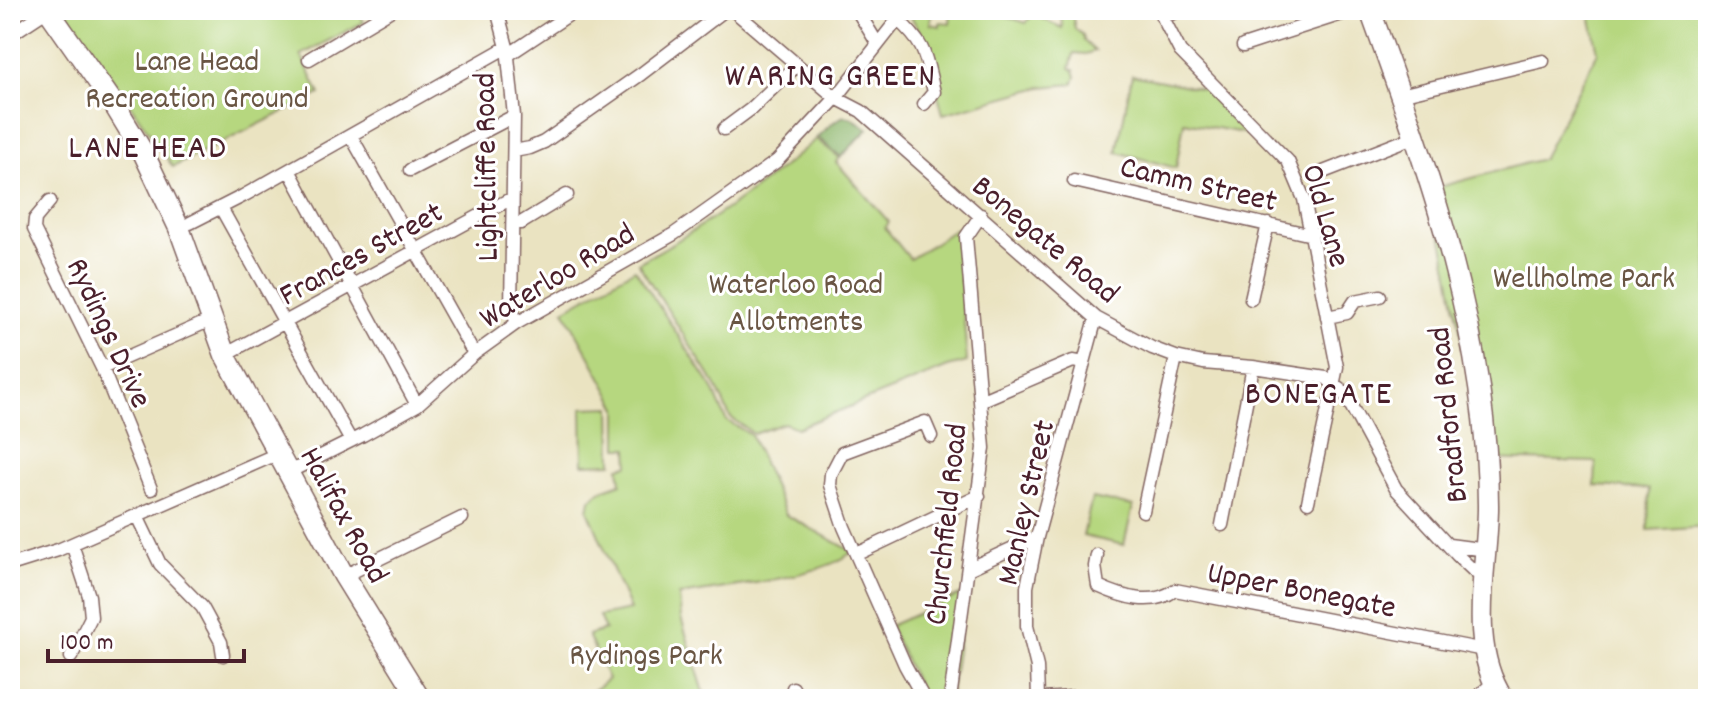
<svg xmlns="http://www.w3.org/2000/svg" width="1718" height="709" font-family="Dekko,sans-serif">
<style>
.green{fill:#b6d77f;stroke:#807b55;stroke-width:2}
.forest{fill:#90b86e;stroke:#6d6c4c;stroke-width:2}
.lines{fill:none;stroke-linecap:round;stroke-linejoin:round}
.minor-casing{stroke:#826460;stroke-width:15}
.primary-casing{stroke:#826460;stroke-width:23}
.minor{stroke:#fff;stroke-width:12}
.primary{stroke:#fff;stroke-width:20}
.labels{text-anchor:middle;stroke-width:6;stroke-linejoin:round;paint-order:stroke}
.park-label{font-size:32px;fill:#6a5644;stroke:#fff}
.street-label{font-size:32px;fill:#4a1f2b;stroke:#fff}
.neighbourhood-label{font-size:34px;letter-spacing:2px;fill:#4a1f2b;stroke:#fff}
</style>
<rect width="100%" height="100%" fill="#fff"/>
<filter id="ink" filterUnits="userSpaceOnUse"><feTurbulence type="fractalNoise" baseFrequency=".0125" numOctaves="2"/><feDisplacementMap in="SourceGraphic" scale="16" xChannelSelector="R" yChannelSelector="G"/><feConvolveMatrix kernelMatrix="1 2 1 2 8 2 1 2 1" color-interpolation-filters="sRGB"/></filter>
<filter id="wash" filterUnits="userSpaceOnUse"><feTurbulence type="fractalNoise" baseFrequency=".006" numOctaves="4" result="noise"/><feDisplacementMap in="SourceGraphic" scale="32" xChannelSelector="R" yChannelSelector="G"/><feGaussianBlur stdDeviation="1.8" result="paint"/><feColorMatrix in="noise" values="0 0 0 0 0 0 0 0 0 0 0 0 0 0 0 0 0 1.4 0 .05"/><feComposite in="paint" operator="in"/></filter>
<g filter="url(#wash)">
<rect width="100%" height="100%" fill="#eae3c1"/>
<path class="green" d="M65 10H357L364 22 301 55 320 94 173 167Z
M914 10H932L930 24 940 26V22L950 23 951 10H989L1026 23 1033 14 1062 28 1061 12 1066 10 1072 13 1075 29 1083 35 1084 41 1095 51 1086 54 1074 53 1070 68 1074 70 1076 77 1073 84 1041 87 943 114 923 37 910 15Z
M1589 10H1708V526L1648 530 1649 489 1595 486 1596 462 1486 459 1432 189 1542 159 1598 52Z
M1132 75 1213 91 1253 135 1184 122 1176 168 1117 152Z
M816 139 840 158 836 162 889 222 885 228 910 259 957 228 967 362 948 367 797 428 784 423 754 434 730 417 716 386 638 263C702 228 762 187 816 139Z
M635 269 713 389 726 420 751 435 786 515 852 551C834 575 712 590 679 595L681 618 706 699H571L589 694 608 679 588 635 605 630 599 616 630 610 588 510 590 500 602 490 621 483 619 467 629 465 628 448H618V408L564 310Z
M611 407 612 463 583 464 582 408Z
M1092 498 1133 506 1124 545 1083 536Z
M965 593 950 699H924L889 626Z"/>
<path class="forest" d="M844 116 852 118 868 129 841 157 817 137 835 121Z"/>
</g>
<g filter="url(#ink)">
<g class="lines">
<defs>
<path id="minor" d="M497 10 507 47 514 116 511 308 517 323
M733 10 836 98 861 111 1096 318 1152 348 1176 357 1203 363 1253 367 1326 378 1343 391 1396 489 1457 555 1475 572 1485 576
M857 10 877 43
M1159 10 1180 51 1288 161 1304 199 1337 367 1308 502
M1162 17 1182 10
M897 19C927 46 925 55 934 92L924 104
M10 35 48 10
M1243 46 1354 10
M508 55 576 10
M309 59 391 10
M1400 95 1543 61
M724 129 751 109 796 66
M351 136 474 354
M514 151 530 148 544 142 641 74 725 10
M289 170 417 405
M410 170 514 116
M1318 174 1416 136
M1074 181 1312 235
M50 201 35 219 34 229 102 368 151 489
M221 208 351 441
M190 223 243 196 507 47
M513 223H521L567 195
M1251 299 1268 224
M1327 317 1347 313 1355 301 1380 296
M232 351 512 198
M102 368 211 320
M980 401 1073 361 1084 363
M287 473 363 435 417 405 474 354 517 323 674 234 777 161 836 98 905 10
M1143 511 1176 357
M137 516 160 564 202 607 221 642 223 655
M1222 525 1253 367
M1449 545 1487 550
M857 554 979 496
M1097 555 1095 566 1098 586C1122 597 1152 607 1175 590L1484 650
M10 565 58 550 277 454
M968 569 1037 537
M344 576 462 518
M71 657 91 617 89 596 72 544
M793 688 798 699
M924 699 905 665 844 527 830 485 831 474 842 453 925 422 931 436
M950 699 984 448 966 237 981 215
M1038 699 1037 667 1027 626V587L1037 537 1096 318
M1043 699 1087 696 1116 699
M1475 699 1493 683"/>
<path id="primary" d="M48 10 113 103 144 154 179 228 225 355 344 576 420 699
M1370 10C1428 171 1489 336 1488 509 1487 572 1467 644 1503 699"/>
</defs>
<use href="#minor" class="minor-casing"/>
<use href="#primary" class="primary-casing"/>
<use href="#minor" class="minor"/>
<use href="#primary" class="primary"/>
</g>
</g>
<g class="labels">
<g class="park-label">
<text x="197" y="70">Lane Head<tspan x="197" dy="37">Recreation Ground</tspan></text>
<text x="1584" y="287">Wellholme Park</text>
<text x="796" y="293">Waterloo Road<tspan x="796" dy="37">Allotments</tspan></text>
<text x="646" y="664">Rydings Park</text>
</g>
<g class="street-label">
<text transform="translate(484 167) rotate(-91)" y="11">Lightcliffe Road</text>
<text transform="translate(1199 182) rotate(13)" y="11">Camm Street</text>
<text transform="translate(1328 215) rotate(74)" y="11">Old Lane</text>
<text transform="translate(1047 238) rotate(40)" y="11">Bonegate Road</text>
<text transform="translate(360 252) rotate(-29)" y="11">Frances Street</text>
<text transform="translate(556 274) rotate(-31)" y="11">Waterloo Road</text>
<text transform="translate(111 332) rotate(65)" y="11">Rydings Drive</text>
<text transform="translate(1446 415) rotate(-96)" y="11">Bradford Road</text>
<text transform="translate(1024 502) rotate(-77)" y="11">Manley Street</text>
<text transform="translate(346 514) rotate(61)" y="11">Halifax Road</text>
<text transform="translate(944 524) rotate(-84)" y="11">Churchfield Road</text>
<text transform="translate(1302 588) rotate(11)" y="11">Upper Bonegate</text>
</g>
<g class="neighbourhood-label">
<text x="831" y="85">WARING GREEN</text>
<text x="148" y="157">LANE HEAD</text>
<text x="1319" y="403">BONEGATE</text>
</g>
</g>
<rect width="1718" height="709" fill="none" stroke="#fff" stroke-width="40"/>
<path d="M48 649v12h196v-12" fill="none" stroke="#4a1f2b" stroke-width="4"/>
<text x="60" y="649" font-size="24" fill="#4a1f2b" stroke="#ffffff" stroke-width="6" paint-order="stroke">100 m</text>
</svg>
